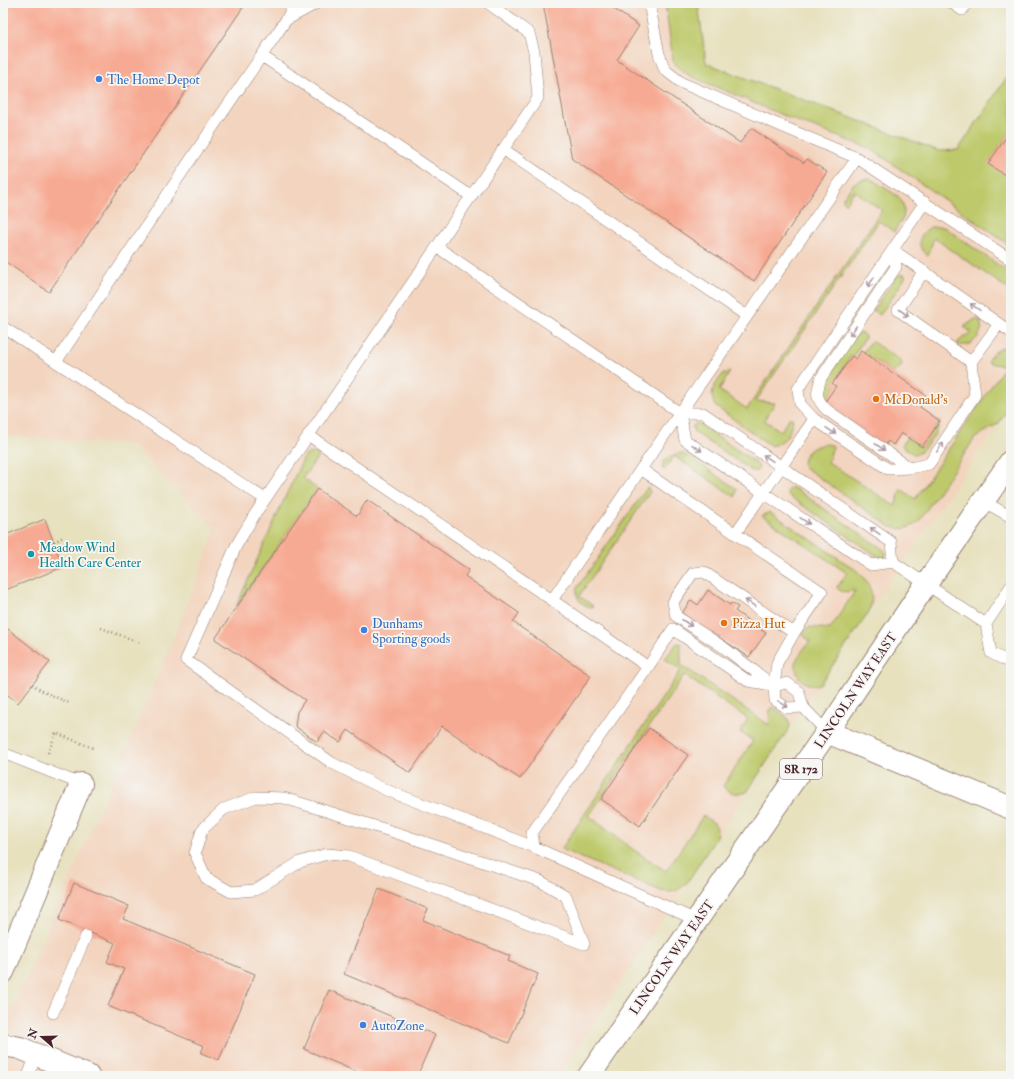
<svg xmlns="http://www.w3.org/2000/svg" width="1014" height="1079" font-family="'IM FELL Double Pica',serif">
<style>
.built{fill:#f3d4be}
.green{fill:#bdc96b;stroke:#84744b}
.building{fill:#f7aa93}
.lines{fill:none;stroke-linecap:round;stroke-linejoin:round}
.service-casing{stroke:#988074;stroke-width:12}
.minor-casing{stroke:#988074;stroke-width:24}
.primary-casing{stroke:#988074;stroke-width:24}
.path{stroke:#988074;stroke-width:2.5;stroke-dasharray:1 3;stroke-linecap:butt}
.service{stroke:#fff;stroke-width:11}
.minor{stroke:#fff;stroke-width:22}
.primary{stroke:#fff;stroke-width:22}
.oneway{stroke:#ae9aa0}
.shop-dot{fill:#3f7fe0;stroke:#f6f6f2;stroke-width:1.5}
.food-dot{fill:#e8710a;stroke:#f6f6f2;stroke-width:1.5}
.culture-dot{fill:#0f9aa8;stroke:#f6f6f2;stroke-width:1.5}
.labels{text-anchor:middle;stroke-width:3.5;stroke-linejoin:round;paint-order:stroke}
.shield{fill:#f6f6f2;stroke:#7e6067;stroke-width:1}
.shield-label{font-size:12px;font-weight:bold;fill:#4a1f2b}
.shop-label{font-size:13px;fill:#366cbe;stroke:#f6f6f2;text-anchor:start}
.food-label{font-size:13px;fill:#c56008;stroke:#f6f6f2;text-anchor:start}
.culture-label{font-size:13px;fill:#0d838f;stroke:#f6f6f2;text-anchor:start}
.street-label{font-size:13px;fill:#4a1f2b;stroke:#f6f6f2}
</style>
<rect width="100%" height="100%" fill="#f6f6f2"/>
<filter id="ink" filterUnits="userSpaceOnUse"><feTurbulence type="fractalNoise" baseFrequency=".025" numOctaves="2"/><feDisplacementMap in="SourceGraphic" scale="8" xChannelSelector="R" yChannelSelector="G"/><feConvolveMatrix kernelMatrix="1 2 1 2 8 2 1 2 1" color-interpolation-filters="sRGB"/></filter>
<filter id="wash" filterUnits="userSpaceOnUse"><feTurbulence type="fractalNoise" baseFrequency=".012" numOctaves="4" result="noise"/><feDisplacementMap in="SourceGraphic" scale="16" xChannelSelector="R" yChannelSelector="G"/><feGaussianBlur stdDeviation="0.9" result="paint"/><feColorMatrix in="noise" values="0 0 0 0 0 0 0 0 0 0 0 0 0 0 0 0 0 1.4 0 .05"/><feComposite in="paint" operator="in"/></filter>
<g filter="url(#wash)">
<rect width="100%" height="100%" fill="#e7e1be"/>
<path class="built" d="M3 3H698L706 63 939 151 1011 203V405L776 747 559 1076H3V1031L156 680 196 582 215 528 132 445 3 436Z"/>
<path class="green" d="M665 3H698L706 63 939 151 958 150 1011 71V130L989 163 1011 179V246L871 149 799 122 690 76 680 69 673 61Z
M868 179 873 180 899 197 903 204 904 212 903 218 894 232 879 221 756 401 775 403 764 420 781 431 789 418H792L793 420C789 435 787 441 771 446L715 406C708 391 715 385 724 373L730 372 719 390 747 409 882 210 854 191 845 204 843 201V198L854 183 861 180Z
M931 227H944L1011 274V291L934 238 928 256C915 246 918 234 931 227Z
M902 274 905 275V278L880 315 873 310 896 277Z
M975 319H978C989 330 971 351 957 344L959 341 971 332 964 327Z
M861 333 865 336V338L853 357 851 356 833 384 836 386 824 403 822 399V385L855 336Z
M871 341 901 361 902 363C901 369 897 369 893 373L863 352Z
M1005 347 1011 348V405L999 423 975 438 919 521C909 529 904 530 891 527L804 467C799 453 819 441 832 445L833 447 828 462 895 506 901 489 915 499 1005 366 989 363 988 361C991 354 997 349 1005 347Z
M940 421C940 430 924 452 915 455L902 446 907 437 922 447Z
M696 423 699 424 756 463 759 467 757 471H752L694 432 693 429V426Z
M310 453 316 454 319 455 303 478 317 489 235 609 287 493 303 459 306 455Z
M681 453 690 457 737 489 735 497 674 456 664 470 662 468C663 458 671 454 681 453Z
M647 488 649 489 650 492 579 596 593 606 592 607C582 606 575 599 577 588Z
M789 488H794L884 550 886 553 885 558H880L789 496 787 492Z
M770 512 856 570C871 583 875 594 869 612L820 684C808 687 798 681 796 669 795 668 795 664 795 663 797 657 806 646 810 641L803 635 804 632 809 627 830 629 855 591C848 591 840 594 837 587L847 573 762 516Z
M677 643H681V665L769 725 770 710 773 707 789 719 790 727 747 792C738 795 730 794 723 786L753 741 740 732 748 719 684 675 589 816 631 848 666 871 703 816 714 823 717 828 716 838 686 884C675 892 674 893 661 891L563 850 562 848 681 670 665 659Z"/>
<g id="blocks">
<path class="building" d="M3 3H246L49 292 3 260Z
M543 3H609L608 5 639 26 617 60 740 143 751 128 804 163 807 159 827 172 754 281 572 159Z
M1011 130V179L988 164Z
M861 351 927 396 920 407 940 421 922 447 901 433 893 445 888 441 883 449 824 403 836 386 832 384 852 356 856 359Z
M317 489 357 516 367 500 469 570 465 576 519 613 513 622 591 676 520 779 442 726 410 773 348 730 340 742 324 732 317 742 295 726 297 712 305 700 215 639Z
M45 519 63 567 3 591V536Z
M708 590 730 605 731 603 738 607 735 611 766 633 749 657 717 636 716 637 682 613 691 600 698 605Z
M3 625 50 662 18 703 3 691Z
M649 728 688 755 640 826 601 799Z
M74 883 129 906 123 919 255 974 219 1060 201 1053 204 1046 108 1006 124 969 107 962 115 943 59 920Z
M379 889 428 909 423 920 510 956 508 961 538 974 509 1043 344 974Z
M329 990 435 1035 417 1076H366L304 1049Z"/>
</g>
</g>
<g filter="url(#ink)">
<use href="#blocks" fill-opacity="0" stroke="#988074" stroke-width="1"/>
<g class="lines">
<defs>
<path id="service" d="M488 3 529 33 534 52 538 98 255 514 236 546 186 660 332 763 386 790 534 847
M649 3 659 54 665 70 682 83 807 137 857 158 1011 260
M952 3 962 10 967 3
M286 20 295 3
M262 56 471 196
M503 149 747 316
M437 247 639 385 680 413
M893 250 999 324 971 362 975 395 929 464 910 468 888 469 814 419 800 404 798 389 925 202
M893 250 896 267 821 378C816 394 815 398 827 410L910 468
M924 271 898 310 971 362
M999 324 1011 332
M3 327 265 499
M56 362 191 159 286 20 317 3
M308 435 552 600 648 667 532 833 534 847 696 920
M641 469 681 497 822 592 794 633 777 663 774 686
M983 501 1011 517
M735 534 814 419
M893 562 891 542 703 413H680L685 440 871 565 893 562 986 624 991 653 1011 663
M552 600 641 469 857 158
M986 624 1011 586
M648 667 673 629 748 681 772 685
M774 686 723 647 676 616 673 602 693 573 704 572 794 633
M803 707 787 708 775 700 774 686 787 683 799 692 803 707 827 732
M3 753 81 784
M256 797 284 798 400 834 540 881 566 896 584 944 349 856 327 854 300 862 255 890 231 892 206 878 195 853 202 830 224 809Z
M53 1013 86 936
M28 1076 36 1055"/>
<path id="minor" d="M827 732 1011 808
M3 972 81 784
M3 1045 20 1048 88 1076"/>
<path id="primary" d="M589 1076 827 732 926 584 1011 461"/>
</defs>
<use href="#service" class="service-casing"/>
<use href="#minor" class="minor-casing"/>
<use href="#primary" class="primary-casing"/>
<path class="path" d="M54 542 63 537
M54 542 61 544
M101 628 139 642
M32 684 40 690 69 703
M48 753 56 733 95 749"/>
<use href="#service" class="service"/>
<use href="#minor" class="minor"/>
<use href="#primary" class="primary"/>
</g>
<defs><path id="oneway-shaft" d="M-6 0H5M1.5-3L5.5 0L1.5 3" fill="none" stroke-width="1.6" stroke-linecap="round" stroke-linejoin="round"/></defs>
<g class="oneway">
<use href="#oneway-shaft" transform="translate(871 282) rotate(124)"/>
<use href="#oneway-shaft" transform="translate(975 307) rotate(-145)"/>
<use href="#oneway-shaft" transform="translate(904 313) rotate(37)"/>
<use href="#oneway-shaft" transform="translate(853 331) rotate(124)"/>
<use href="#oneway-shaft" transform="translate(831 431) rotate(34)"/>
<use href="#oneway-shaft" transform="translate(880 447) rotate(35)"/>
<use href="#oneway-shaft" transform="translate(940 447) rotate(-56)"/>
<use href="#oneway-shaft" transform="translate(697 448) rotate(34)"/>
<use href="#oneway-shaft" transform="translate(768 458) rotate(-146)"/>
<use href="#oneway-shaft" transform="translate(805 521) rotate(34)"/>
<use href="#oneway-shaft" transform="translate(875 531) rotate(-145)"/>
<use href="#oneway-shaft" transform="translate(750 603) rotate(-146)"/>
<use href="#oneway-shaft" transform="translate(687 623) rotate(33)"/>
<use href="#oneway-shaft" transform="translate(783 704) rotate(31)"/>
</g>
</g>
<g class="shop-dot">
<circle cx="99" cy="79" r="4"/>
<circle cx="364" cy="630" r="4"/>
<circle cx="363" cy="1025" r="4"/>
</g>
<g class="food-dot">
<circle cx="876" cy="399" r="4"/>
<circle cx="724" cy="623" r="4"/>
</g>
<circle class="culture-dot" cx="31" cy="554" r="4"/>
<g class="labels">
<rect class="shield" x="780" y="759" width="42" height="20" rx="3"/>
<g class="shield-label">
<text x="801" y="773">SR 172</text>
</g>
<g class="shop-label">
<text x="107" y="84">The Home Depot</text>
<text x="372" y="628">Dunhams<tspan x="372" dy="15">Sporting goods</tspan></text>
<text x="371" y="1030">AutoZone</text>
</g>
<g class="food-label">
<text x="884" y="404">McDonald's</text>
<text x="732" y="628">Pizza Hut</text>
</g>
<g class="culture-label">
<text x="39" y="552">Meadow Wind<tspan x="39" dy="15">Health Care Center</tspan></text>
</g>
<g class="street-label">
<text transform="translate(855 690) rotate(-56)" y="5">LINCOLN WAY EAST</text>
<text transform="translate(671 957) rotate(-55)" y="5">LINCOLN WAY EAST</text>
</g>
</g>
<rect width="1014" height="1079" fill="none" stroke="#f6f6f2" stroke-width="16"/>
<g transform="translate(42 1037) rotate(290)" stroke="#f6f6f2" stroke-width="3" paint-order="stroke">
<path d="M0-3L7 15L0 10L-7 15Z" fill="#4a1f2b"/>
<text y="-6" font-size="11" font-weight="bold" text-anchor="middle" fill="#4a1f2b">N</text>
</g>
</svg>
